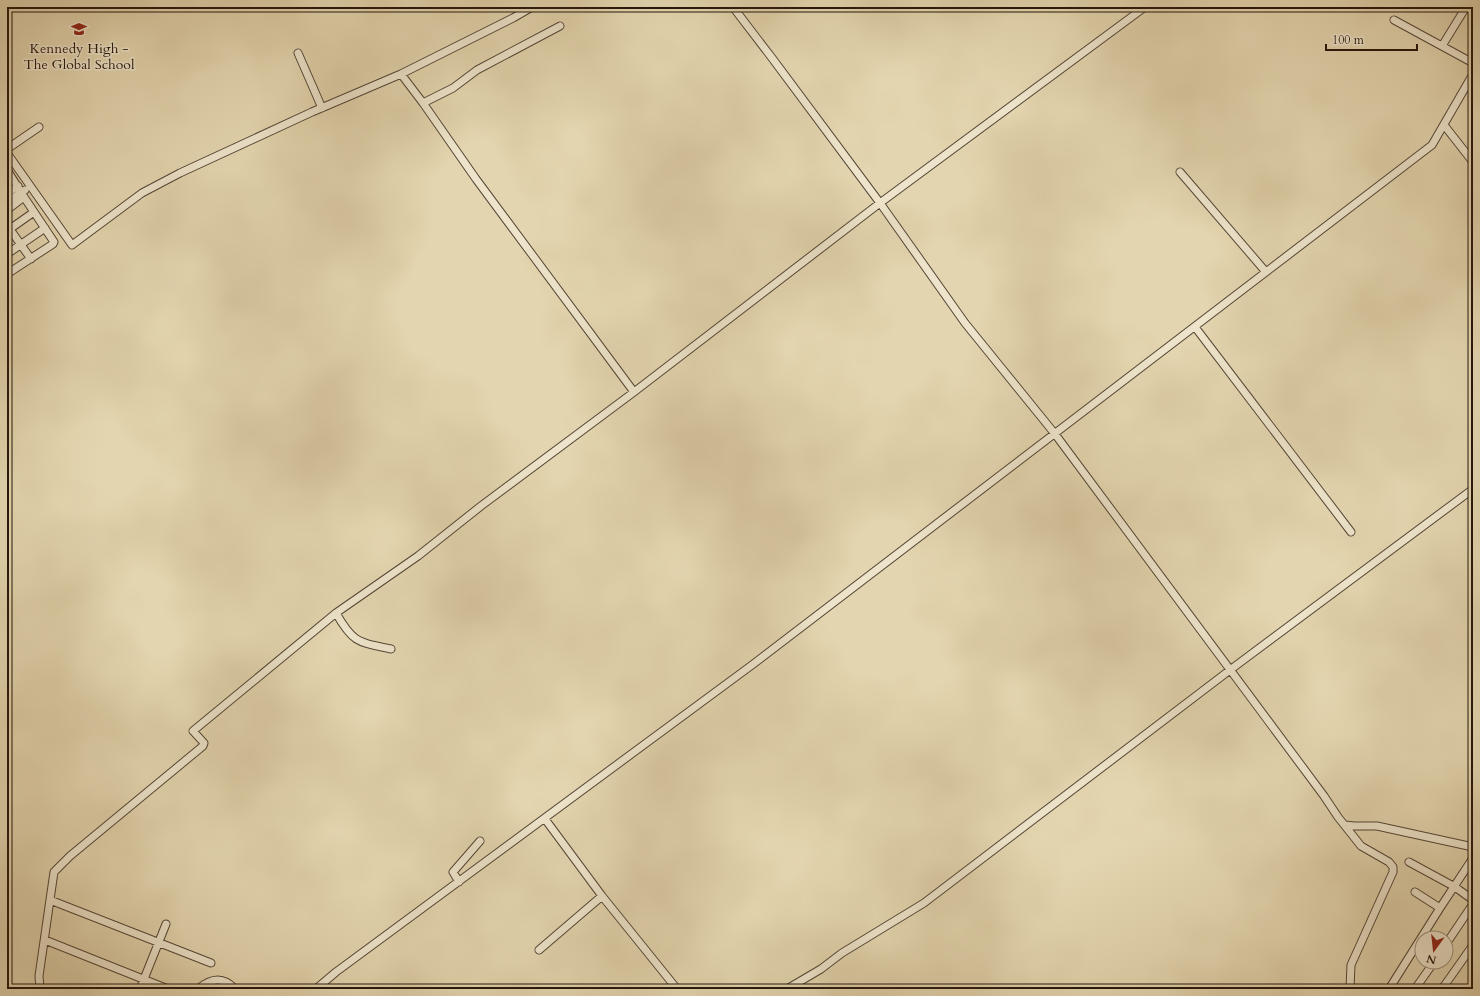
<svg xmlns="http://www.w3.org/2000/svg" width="1480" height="996" font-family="Cardo,serif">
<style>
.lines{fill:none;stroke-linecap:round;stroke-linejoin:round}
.minor-casing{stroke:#544636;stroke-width:9}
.minor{stroke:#ede4cb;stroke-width:7}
.labels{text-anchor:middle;stroke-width:3;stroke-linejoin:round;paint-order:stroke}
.poi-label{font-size:14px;fill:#25170d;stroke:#ede4cb}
</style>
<rect width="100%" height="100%" fill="#e3d5af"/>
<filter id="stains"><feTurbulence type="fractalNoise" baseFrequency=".005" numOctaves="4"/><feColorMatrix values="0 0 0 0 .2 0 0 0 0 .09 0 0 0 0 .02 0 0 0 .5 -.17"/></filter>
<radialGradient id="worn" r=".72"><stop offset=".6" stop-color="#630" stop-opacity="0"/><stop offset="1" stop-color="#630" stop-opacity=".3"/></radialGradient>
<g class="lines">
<defs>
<path id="minor" d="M733 7 772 58 880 203 965 323 1055 434 1324 796 1338 817 1361 846 1389 862 1393 867V872L1351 965 1350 989
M1394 20 1473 63
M1442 46 1466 7
M298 53 322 108
M401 74 423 103 476 179 634 392
M423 103 453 88 477 70 560 26
M1444 125 1473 162
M7 149 39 127
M7 153 72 245 142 193 180 173 312 112 401 74 513 18 532 7
M7 170 24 197
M1180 172 1266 272
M7 193 18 186
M7 202 25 190
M7 210 24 197 54 242 53 244 7 274
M7 225 31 259
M7 231 34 212
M7 254 45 228
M1195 327 1351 532
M336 613C353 643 358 642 391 649
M545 819 602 896 677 989
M1345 825 1354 826H1377L1473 847
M1409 862 1455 887 1473 900
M459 882 453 872 480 841
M1415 892 1440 908
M50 900 211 963
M45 940 168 989
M1446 944 1473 904
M539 950 602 896
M40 989 39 976 54 872 70 856 203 746 204 743 193 731 336 613 418 556 481 506 634 392 880 203 1145 7
M140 989 166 924
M198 989C211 978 223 976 235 989
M316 989 336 972 752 665 1432 145 1473 74
M787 989 821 969 842 953 924 903 1230 670 1473 489
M1389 989 1440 908 1473 858
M1415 989 1434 962
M1442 989 1473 945"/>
</defs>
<use href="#minor" class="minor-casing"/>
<use href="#minor" class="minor"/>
</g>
<defs>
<symbol id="school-bare" viewBox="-9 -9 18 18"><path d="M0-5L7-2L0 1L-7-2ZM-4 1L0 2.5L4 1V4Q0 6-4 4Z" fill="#8f2418" stroke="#ede4cb" stroke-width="2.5" paint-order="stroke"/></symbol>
</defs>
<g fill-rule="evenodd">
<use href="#school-bare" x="68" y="18" width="22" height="22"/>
</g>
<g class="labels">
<g class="poi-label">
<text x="79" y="53">Kennedy High -<tspan x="79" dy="16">The Global School</tspan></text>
</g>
</g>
<rect width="1480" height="996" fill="none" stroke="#e3d5af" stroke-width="24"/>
<rect x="8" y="8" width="1464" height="980" fill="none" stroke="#25170d" stroke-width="2"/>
<rect x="12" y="12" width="1456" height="972" fill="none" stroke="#25170d"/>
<g transform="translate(1434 950) rotate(195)"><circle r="19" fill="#ede4cb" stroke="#9d927f"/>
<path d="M0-3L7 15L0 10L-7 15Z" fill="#8f2418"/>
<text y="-6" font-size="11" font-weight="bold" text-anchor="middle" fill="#25170d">N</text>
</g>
<path d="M1326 44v6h91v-6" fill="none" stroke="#25170d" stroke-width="2"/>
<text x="1332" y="44" font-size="12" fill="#25170d" stroke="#ede4cb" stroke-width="3" paint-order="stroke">100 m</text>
<rect width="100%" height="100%" filter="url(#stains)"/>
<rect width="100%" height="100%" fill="url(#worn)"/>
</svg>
